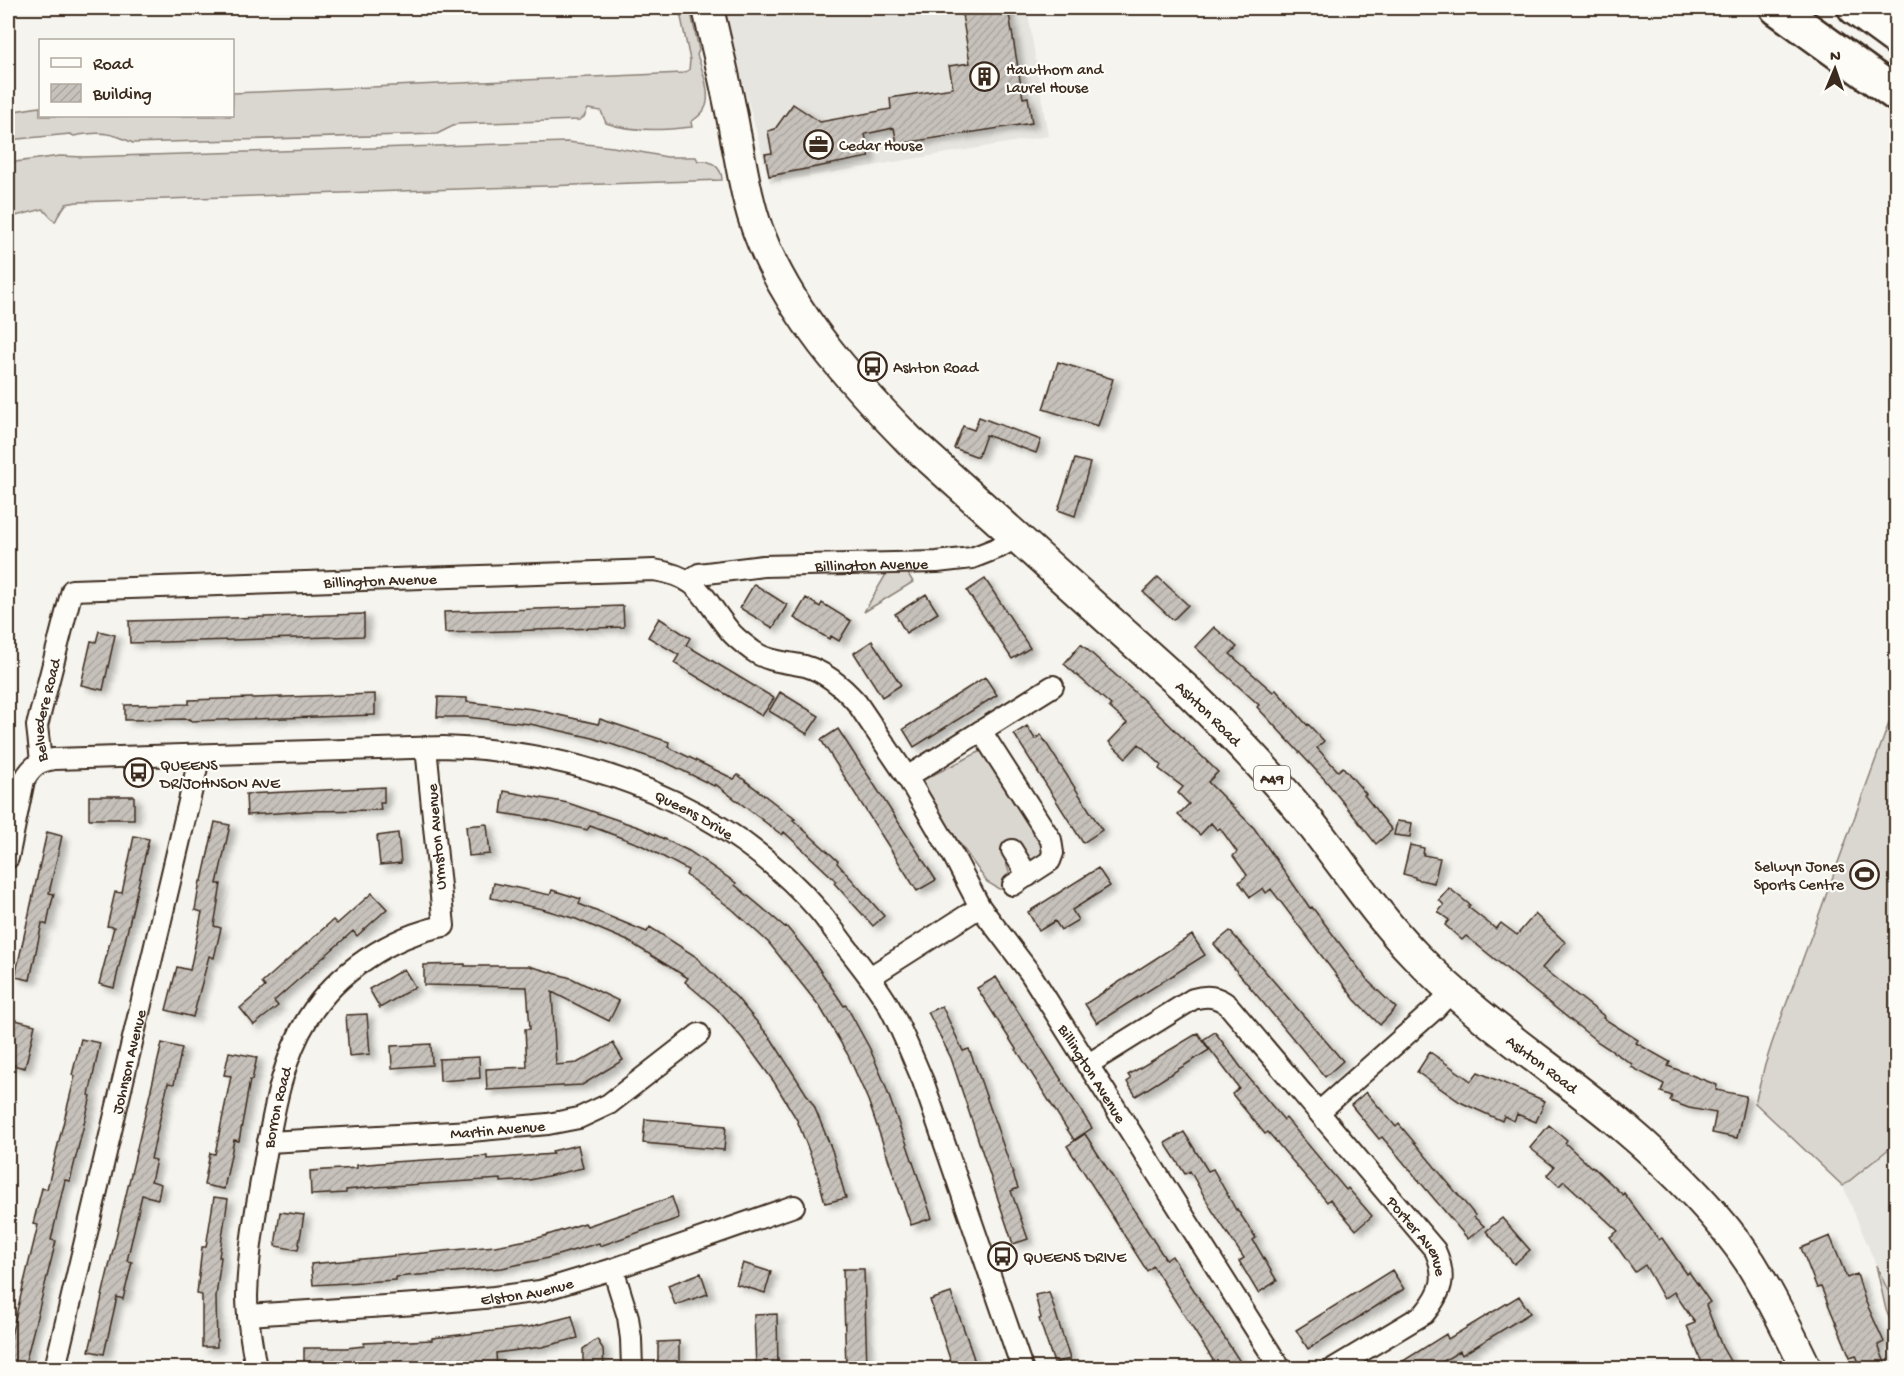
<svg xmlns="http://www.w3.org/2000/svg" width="1904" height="1376" font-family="'Gochi Hand',sans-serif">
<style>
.built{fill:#e7e5df}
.grass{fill:#dad6d0;stroke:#8a8077;stroke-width:1.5}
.building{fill:url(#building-hatch);stroke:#3b2a1e;stroke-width:1.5;filter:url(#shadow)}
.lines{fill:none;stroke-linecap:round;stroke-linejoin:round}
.minor-casing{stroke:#3b2a1e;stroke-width:24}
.primary-casing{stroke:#3b2a1e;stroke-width:34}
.motorway-casing{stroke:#3b2a1e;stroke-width:38}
.minor{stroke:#fdfcf7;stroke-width:20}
.primary{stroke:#fdfcf7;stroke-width:30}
.motorway{stroke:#fdfcf7;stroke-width:33}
.labels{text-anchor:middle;stroke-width:4.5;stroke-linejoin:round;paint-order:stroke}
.shield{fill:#fdfcf7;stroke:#75695f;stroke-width:1.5}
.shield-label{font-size:15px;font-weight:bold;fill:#3b2a1e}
.poi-label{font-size:16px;fill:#3b2a1e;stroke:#fdfcf7;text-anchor:start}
.street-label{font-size:16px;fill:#3b2a1e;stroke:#fdfcf7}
</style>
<defs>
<pattern id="building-hatch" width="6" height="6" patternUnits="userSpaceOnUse" patternTransform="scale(1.5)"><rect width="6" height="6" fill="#c7c1bb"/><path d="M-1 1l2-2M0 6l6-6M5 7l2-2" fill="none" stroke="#aca6a0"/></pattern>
<filter id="shadow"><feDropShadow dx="6" dy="4" stdDeviation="3" flood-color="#0004"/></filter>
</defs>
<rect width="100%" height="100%" fill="#f5f4ee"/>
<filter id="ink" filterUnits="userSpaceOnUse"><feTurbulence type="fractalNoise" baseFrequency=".0167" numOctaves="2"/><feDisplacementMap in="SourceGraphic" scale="12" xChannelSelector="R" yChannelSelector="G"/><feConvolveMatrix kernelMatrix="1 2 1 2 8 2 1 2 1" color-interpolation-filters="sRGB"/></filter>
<g filter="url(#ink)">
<path class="built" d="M723 8H1027L1048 136 770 183Z
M1896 1143V1333L1886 1310 1876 1265 1843 1186Z"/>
<path class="grass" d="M679 8H690L699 50 697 55C702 68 712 95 705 108 703 114 696 118 691 122L692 127C666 130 630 132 606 123L601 111 588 109 584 117 579 120 457 124 437 134 133 143C111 132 98 131 74 136L70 134 8 140V112L40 107V116H232L233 93 683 73 689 70 690 60Z
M567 142 613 147 667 157H696L698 161C710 159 722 167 722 180L77 202 66 204 58 216 55 222 43 209 8 218V163L60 156 84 157Z
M889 569 907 572 913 582 864 612Z
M1896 704V1143L1843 1186 1755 1103 1764 1068 1772 1043Z
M983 750 1044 848V853L1032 865 1015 847 1003 854 1011 878 1004 889H999L987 882 917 783Z
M1876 1265 1896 1308V1333L1886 1310Z"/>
<path class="building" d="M961 8H1008L1023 98 1028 97 1032 123 897 144 894 128 865 134 869 157 769 176 765 154 772 153 768 131 775 129 793 104 820 122 891 109 890 98 953 88 949 66 970 63Z
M1058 362 1113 379 1098 426 1043 409Z
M979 417 1041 440 1036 453 986 435 978 457 954 448 963 426 974 430Z
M1075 459 1090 463 1075 516 1058 510Z
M1158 577 1188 605 1173 620 1143 592Z
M985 579 1030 648 1012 659 967 591Z
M754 584 787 605 773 628 740 608Z
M926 594 938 613 906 633 895 614Z
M806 598 820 607 822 603 851 621 839 641 831 636 829 639 794 618Z
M623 606 624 627 445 633 444 612Z
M364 614V636L130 643 129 621Z
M659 618 690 638 686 645 774 698 762 716 674 663 679 655 648 637Z
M1214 627 1237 647 1230 654 1273 692 1276 690 1307 725 1308 724 1324 741 1317 748 1338 771 1343 767 1366 794 1364 795 1392 830 1376 844 1326 781 1257 707 1259 705 1195 647Z
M99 631 115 635 103 690 81 685 91 641 96 642Z
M872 641 901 685 882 697 854 653Z
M1081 644 1149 705 1218 772 1208 782 1254 828 1310 908 1312 907 1369 982 1396 1008 1380 1025 1355 1000 1271 889 1266 893 1263 888 1250 897 1239 882 1247 875 1233 856 1237 852 1220 828 1217 830 1211 823 1200 835 1178 815 1189 804 1178 793 1183 787 1159 769 1161 765 1139 744 1126 758 1109 742 1127 723 1109 707 1111 705 1064 664Z
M985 677 997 695 914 747 903 729Z
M780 692 819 716 807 734 769 711Z
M375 694V715L190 721V719L125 720V705L189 704V700Z
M438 697 467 698V702L533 709 598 724 600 719 669 742 668 747 734 779 738 775 795 819 793 820 838 861 837 863 884 916 873 926 834 883 836 881 784 832 782 835 715 784 714 786 667 763 593 738 530 724 466 717H437Z
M1027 726 1035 739 1041 735 1102 830 1083 843 1014 734Z
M838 729 936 880 917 891 821 740Z
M384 787V803H380L381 810 308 811 247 815 246 794Z
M504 791 568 803 641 828 689 851 736 883 735 885 785 927 786 926 809 954 844 1006 846 1005 870 1049 884 1082 903 1136H904L932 1218 911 1225 868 1100 848 1055 820 1007 769 943 732 909 686 875 688 870 641 845 590 826 587 830 546 820 501 813Z
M89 796H134V819H89Z
M1397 821 1412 823 1410 837 1394 835Z
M215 822 230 825 217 884H221L214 926 221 928 214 958 209 956 193 1017 166 1010 177 967 190 970 202 912 195 910 200 881H202Z
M487 824 490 854 469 856 466 826Z
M47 832 62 836 49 893 54 894 50 909 47 925 42 923 30 980 15 977Z
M398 833 401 863 380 865 377 836Z
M134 836 149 839 114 988 99 984 114 927 107 926 115 892 122 893Z
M1410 845 1424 848 1423 855 1440 858 1434 883 1415 879V877L1403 874Z
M1098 868 1110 886 1072 910 1078 920 1061 930 1055 921 1039 931 1028 912Z
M494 883 550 895 552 890 581 899 579 904 647 932 650 927 695 956 737 998 772 1040 814 1106 832 1150 846 1198 825 1203 816 1169 797 1120 774 1082 742 1038 717 1009 685 982 688 978 628 941 576 919 542 909 491 898Z
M1449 888 1470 905 1468 907 1496 929 1501 923 1517 935 1535 914 1565 942 1542 968 1604 1016 1603 1018 1638 1040 1636 1043 1670 1062 1668 1066 1717 1085 1716 1090 1746 1096 1737 1138 1712 1133 1716 1113 1689 1108 1670 1101 1672 1096 1661 1092 1664 1084 1631 1067 1632 1064 1598 1042 1466 936 1462 940 1445 925 1449 920 1438 912 1444 905 1439 900Z
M372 893 387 909 357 936 353 931 274 1001 278 1006 254 1025 240 1008 265 987 262 983 333 920 337 924Z
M1230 931 1343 1061 1325 1077 1214 944Z
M1192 935 1205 955 1097 1023 1085 1004Z
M465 964V966H529L571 978 619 1001 609 1021 552 992 556 1065 577 1063 613 1043 623 1060 582 1085 487 1090 486 1069 527 1067 525 1029H530L527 987 424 985V965Z
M404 969 415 987 380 1008 369 989Z
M996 977 1092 1128 1074 1140 977 988Z
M942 1006 963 1051 969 1049 978 1073 1018 1188 1011 1191 1028 1239 1013 1244 951 1058 928 1012Z
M367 1014 370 1054 349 1056 346 1015Z
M8 1018 35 1025 25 1068 8 1064Z
M1215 1032 1248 1077 1284 1120 1286 1118 1346 1190 1348 1188 1372 1216 1356 1230 1330 1199 1327 1202 1268 1132 1265 1134 1232 1094 1239 1088 1203 1040Z
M1198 1033 1209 1050 1136 1096 1127 1082 1131 1079 1128 1075Z
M81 1039 100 1043 89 1095 91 1096 70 1181 65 1180 51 1240 56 1241 24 1368H8V1348L38 1225 33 1224 42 1188 47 1189 75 1076 72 1075Z
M162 1043 182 1048 174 1084 168 1083 151 1159 156 1160 151 1181 161 1184 158 1199 142 1195 127 1261 132 1262 123 1299 117 1297 104 1354 89 1351Z
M431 1044 432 1065 392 1068 391 1046Z
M229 1052 257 1057 252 1080H250L239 1141 234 1140 224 1189 204 1185 210 1153 215 1154 231 1076 224 1075Z
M1430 1052 1471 1081 1478 1072 1545 1101 1536 1122 1517 1114 1514 1121 1504 1116 1502 1121 1460 1102 1417 1072Z
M479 1057 480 1078 440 1081 439 1059Z
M1366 1092 1396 1127 1399 1124 1475 1215 1474 1217 1484 1226 1468 1239 1382 1137 1379 1139 1351 1105Z
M645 1119 726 1126 724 1150 643 1143Z
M1549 1125 1567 1140 1565 1143 1591 1167 1592 1166 1623 1195 1624 1193 1659 1240 1662 1238 1687 1274 1689 1272 1710 1302 1706 1305 1722 1347 1734 1368H1704L1687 1326 1695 1323 1674 1292 1664 1299 1645 1265 1635 1272 1610 1237 1618 1231 1564 1181 1559 1186 1547 1175 1554 1167 1530 1148Z
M1184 1132 1208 1171 1213 1169 1236 1210 1237 1209 1256 1238 1253 1240 1277 1281 1258 1293 1239 1261 1244 1258 1212 1210 1190 1171 1185 1174 1165 1143Z
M1085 1134 1166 1260 1172 1256 1244 1368H1218L1153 1266 1147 1271 1067 1146Z
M578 1145 583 1168 530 1180 501 1182V1179L376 1187 346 1190V1193L311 1195 310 1171 357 1168V1165L392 1162 487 1156V1159L553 1154 552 1151Z
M214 1197 228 1199 219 1257H221L216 1297 217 1347H202V1295L197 1294 202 1247H206Z
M672 1197 679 1218 600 1246 599 1243 544 1259 502 1268 396 1277V1280L313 1285 311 1264 495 1246 538 1238 585 1223 587 1226Z
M280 1212 304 1215 298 1250 275 1246Z
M1502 1218 1530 1250 1514 1264 1486 1231Z
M1830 1236 1847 1278 1857 1274 1865 1300 1884 1342 1878 1345 1887 1368H1861L1856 1355 1850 1357 1821 1287 1817 1288 1801 1248Z
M743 1263 771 1272 765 1293 736 1284Z
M843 1269H864L867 1368H846Z
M1392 1270 1404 1289 1308 1349 1296 1330Z
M701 1273 708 1294 675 1305 668 1285Z
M1049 1292 1070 1359 1054 1363 1039 1319 1041 1318 1035 1295Z
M951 1293 966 1335 977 1368H953L942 1335 930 1300Z
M1519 1296 1530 1313 1462 1355 1460 1351 1432 1368H1392L1446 1334 1448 1339Z
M777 1314 778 1368H756L754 1315Z
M572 1316 578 1338 542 1347 496 1353 497 1368H482V1364L447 1368 446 1361 372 1367V1368H324L323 1366 304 1365V1348H346L364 1346V1343L432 1340V1338L529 1327Z
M597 1339 603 1349 604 1368H583V1349Z
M679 1341V1368H658V1342Z"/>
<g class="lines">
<defs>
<g id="minor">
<path id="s1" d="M688 581 699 574 763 566 937 562 972 558 1000 547 1017 537"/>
<path d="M981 731 1051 840 1053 853 1050 861 1013 885"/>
<path id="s2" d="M41 761 37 726 72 590 654 570C701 577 702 597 729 630 735 638 745 645 753 651 768 662 788 662 805 666 826 672 843 687 857 703L907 777 954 857 980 907 1030 973 1280 1368"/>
<path d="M907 777 1053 686"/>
<path d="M1012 850 1028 876"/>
<path id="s3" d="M8 858 24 780C32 766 39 761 54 759L444 747C462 748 480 748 498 751 619 765 739 818 819 911 828 922 836 933 844 944 860 964 876 984 889 1006 902 1030 912 1056 923 1081L1022 1368"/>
<path d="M870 977 980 907"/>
<path id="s4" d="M1087 1065 1193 999C1207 995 1217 996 1228 1005L1435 1250C1447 1277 1443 1291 1424 1314L1334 1368"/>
<path d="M1319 1112 1435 1009 1452 991"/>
<path id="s5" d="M268 1142 471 1131 548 1124 579 1118 609 1104 699 1034"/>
<path d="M613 1269 628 1317 631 1339 632 1368"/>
<path id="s6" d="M248 1315 431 1303 494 1297 540 1291 613 1269 794 1206"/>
<path id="s7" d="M55 1368 200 755"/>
<path id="s8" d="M256 1368C252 1345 247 1321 247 1296 248 1253 256 1208 264 1165 273 1116 281 1061 308 1018 337 972 391 936 444 926L426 747"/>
</g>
<g id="primary">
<path id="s9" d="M708 8C717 49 728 91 735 133 742 167 746 198 758 231 788 312 850 380 910 441L1188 691C1230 732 1271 774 1308 820 1344 865 1375 914 1415 955 1476 1019 1552 1067 1619 1123 1664 1161 1718 1213 1750 1262 1771 1296 1789 1332 1806 1368"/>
</g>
<path id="motorway" d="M1777 8 1896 94
M1855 8 1896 38"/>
</defs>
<use href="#minor" class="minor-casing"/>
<use href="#primary" class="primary-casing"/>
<use href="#motorway" class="motorway-casing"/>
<use href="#minor" class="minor"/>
<use href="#primary" class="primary"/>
<use href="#motorway" class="motorway"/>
</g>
</g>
<defs>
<symbol id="building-ring" viewBox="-11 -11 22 22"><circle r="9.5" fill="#fdfcf7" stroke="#3b2a1e" stroke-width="1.5"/><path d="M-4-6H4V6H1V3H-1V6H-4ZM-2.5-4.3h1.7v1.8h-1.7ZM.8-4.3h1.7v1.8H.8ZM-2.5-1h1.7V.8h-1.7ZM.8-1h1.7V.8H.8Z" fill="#3b2a1e"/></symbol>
<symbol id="office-ring" viewBox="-11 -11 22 22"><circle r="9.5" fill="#fdfcf7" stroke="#3b2a1e" stroke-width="1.5"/><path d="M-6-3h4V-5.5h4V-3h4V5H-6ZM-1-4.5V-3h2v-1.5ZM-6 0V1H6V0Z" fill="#3b2a1e"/></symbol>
<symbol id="bus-ring" viewBox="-11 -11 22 22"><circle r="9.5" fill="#fdfcf7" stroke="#3b2a1e" stroke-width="1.5"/><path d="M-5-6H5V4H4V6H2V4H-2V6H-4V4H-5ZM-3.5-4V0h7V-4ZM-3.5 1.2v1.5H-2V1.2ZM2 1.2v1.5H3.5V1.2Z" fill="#3b2a1e"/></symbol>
<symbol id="stadium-ring" viewBox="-11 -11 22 22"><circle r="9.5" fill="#fdfcf7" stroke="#3b2a1e" stroke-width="1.5"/><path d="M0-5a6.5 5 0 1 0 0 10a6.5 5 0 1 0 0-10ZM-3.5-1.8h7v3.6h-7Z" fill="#3b2a1e"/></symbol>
</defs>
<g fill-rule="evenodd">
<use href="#building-ring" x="968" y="60" width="33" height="33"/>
<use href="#office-ring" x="802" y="128" width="33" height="33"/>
<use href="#bus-ring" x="856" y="350" width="33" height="33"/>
<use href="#bus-ring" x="122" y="756" width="33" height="33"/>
<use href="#stadium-ring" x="1848" y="858" width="33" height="33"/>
<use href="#bus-ring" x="986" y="1240" width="33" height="33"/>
</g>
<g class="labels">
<rect class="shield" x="1254" y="766" width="36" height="24" rx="4.5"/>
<g class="shield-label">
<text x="1272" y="783">A49</text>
</g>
<g class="poi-label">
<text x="1006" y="74">Hawthorn and<tspan x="1006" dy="18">Laurel House</tspan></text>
<text x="839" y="150">Cedar House</text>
<text x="893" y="372">Ashton Road</text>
<text x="160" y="770">QUEENS<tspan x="160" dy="18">DR/JOHNSON AVE</tspan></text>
<text x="1844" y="871" text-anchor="end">Selwyn Jones<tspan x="1844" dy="18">Sports Centre</tspan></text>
<text x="1023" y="1262">QUEENS DRIVE</text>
</g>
<g class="street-label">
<text dy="6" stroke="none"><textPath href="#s1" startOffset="186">Billington Avenue</textPath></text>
<text dy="6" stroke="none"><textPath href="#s2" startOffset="484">Billington Avenue</textPath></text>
<text dy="6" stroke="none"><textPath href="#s2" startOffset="52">Belvedere Road</textPath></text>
<text dy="6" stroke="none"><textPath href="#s9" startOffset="894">Ashton Road</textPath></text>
<text dy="6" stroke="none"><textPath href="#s3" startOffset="770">Queens Drive</textPath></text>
<text transform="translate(435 837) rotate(-95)" y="6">Urmston Avenue</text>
<text dy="6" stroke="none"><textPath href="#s7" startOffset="315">Johnson Avenue</textPath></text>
<text dy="6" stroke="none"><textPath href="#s9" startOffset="1380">Ashton Road</textPath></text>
<text dy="6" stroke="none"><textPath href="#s2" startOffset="1449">Billington Avenue</textPath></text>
<text dy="6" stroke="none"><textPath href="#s8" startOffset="264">Borron Road</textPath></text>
<text dy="6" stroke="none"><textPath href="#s5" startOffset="230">Martin Avenue</textPath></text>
<text dy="6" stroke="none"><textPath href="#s4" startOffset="462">Porter Avenue</textPath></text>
<text dy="6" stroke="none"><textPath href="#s6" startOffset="280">Elston Avenue</textPath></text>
</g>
</g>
<rect width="1904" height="1376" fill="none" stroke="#fdfcf7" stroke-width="30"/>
<rect x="15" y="15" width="1874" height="1346" fill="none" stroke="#3b2a1e" stroke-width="2" filter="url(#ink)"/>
<rect x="39" y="39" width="195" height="78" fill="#fdfcf7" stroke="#afa8a0" stroke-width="1.5"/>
<rect x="51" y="58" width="30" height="9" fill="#fdfcf7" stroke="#afa8a0" stroke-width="1.5"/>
<text x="93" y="69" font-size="18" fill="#3b2a1e">Road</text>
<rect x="51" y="84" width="30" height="18" fill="url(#building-hatch)" stroke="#afa8a0" stroke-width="1.5"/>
<text x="93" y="99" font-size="18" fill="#3b2a1e">Building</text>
<g transform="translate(1835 69) rotate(2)" stroke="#fdfcf7" stroke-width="4.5" paint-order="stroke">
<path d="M0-4.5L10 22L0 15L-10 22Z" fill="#3b2a1e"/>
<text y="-9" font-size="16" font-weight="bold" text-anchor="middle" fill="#3b2a1e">N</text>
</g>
</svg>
